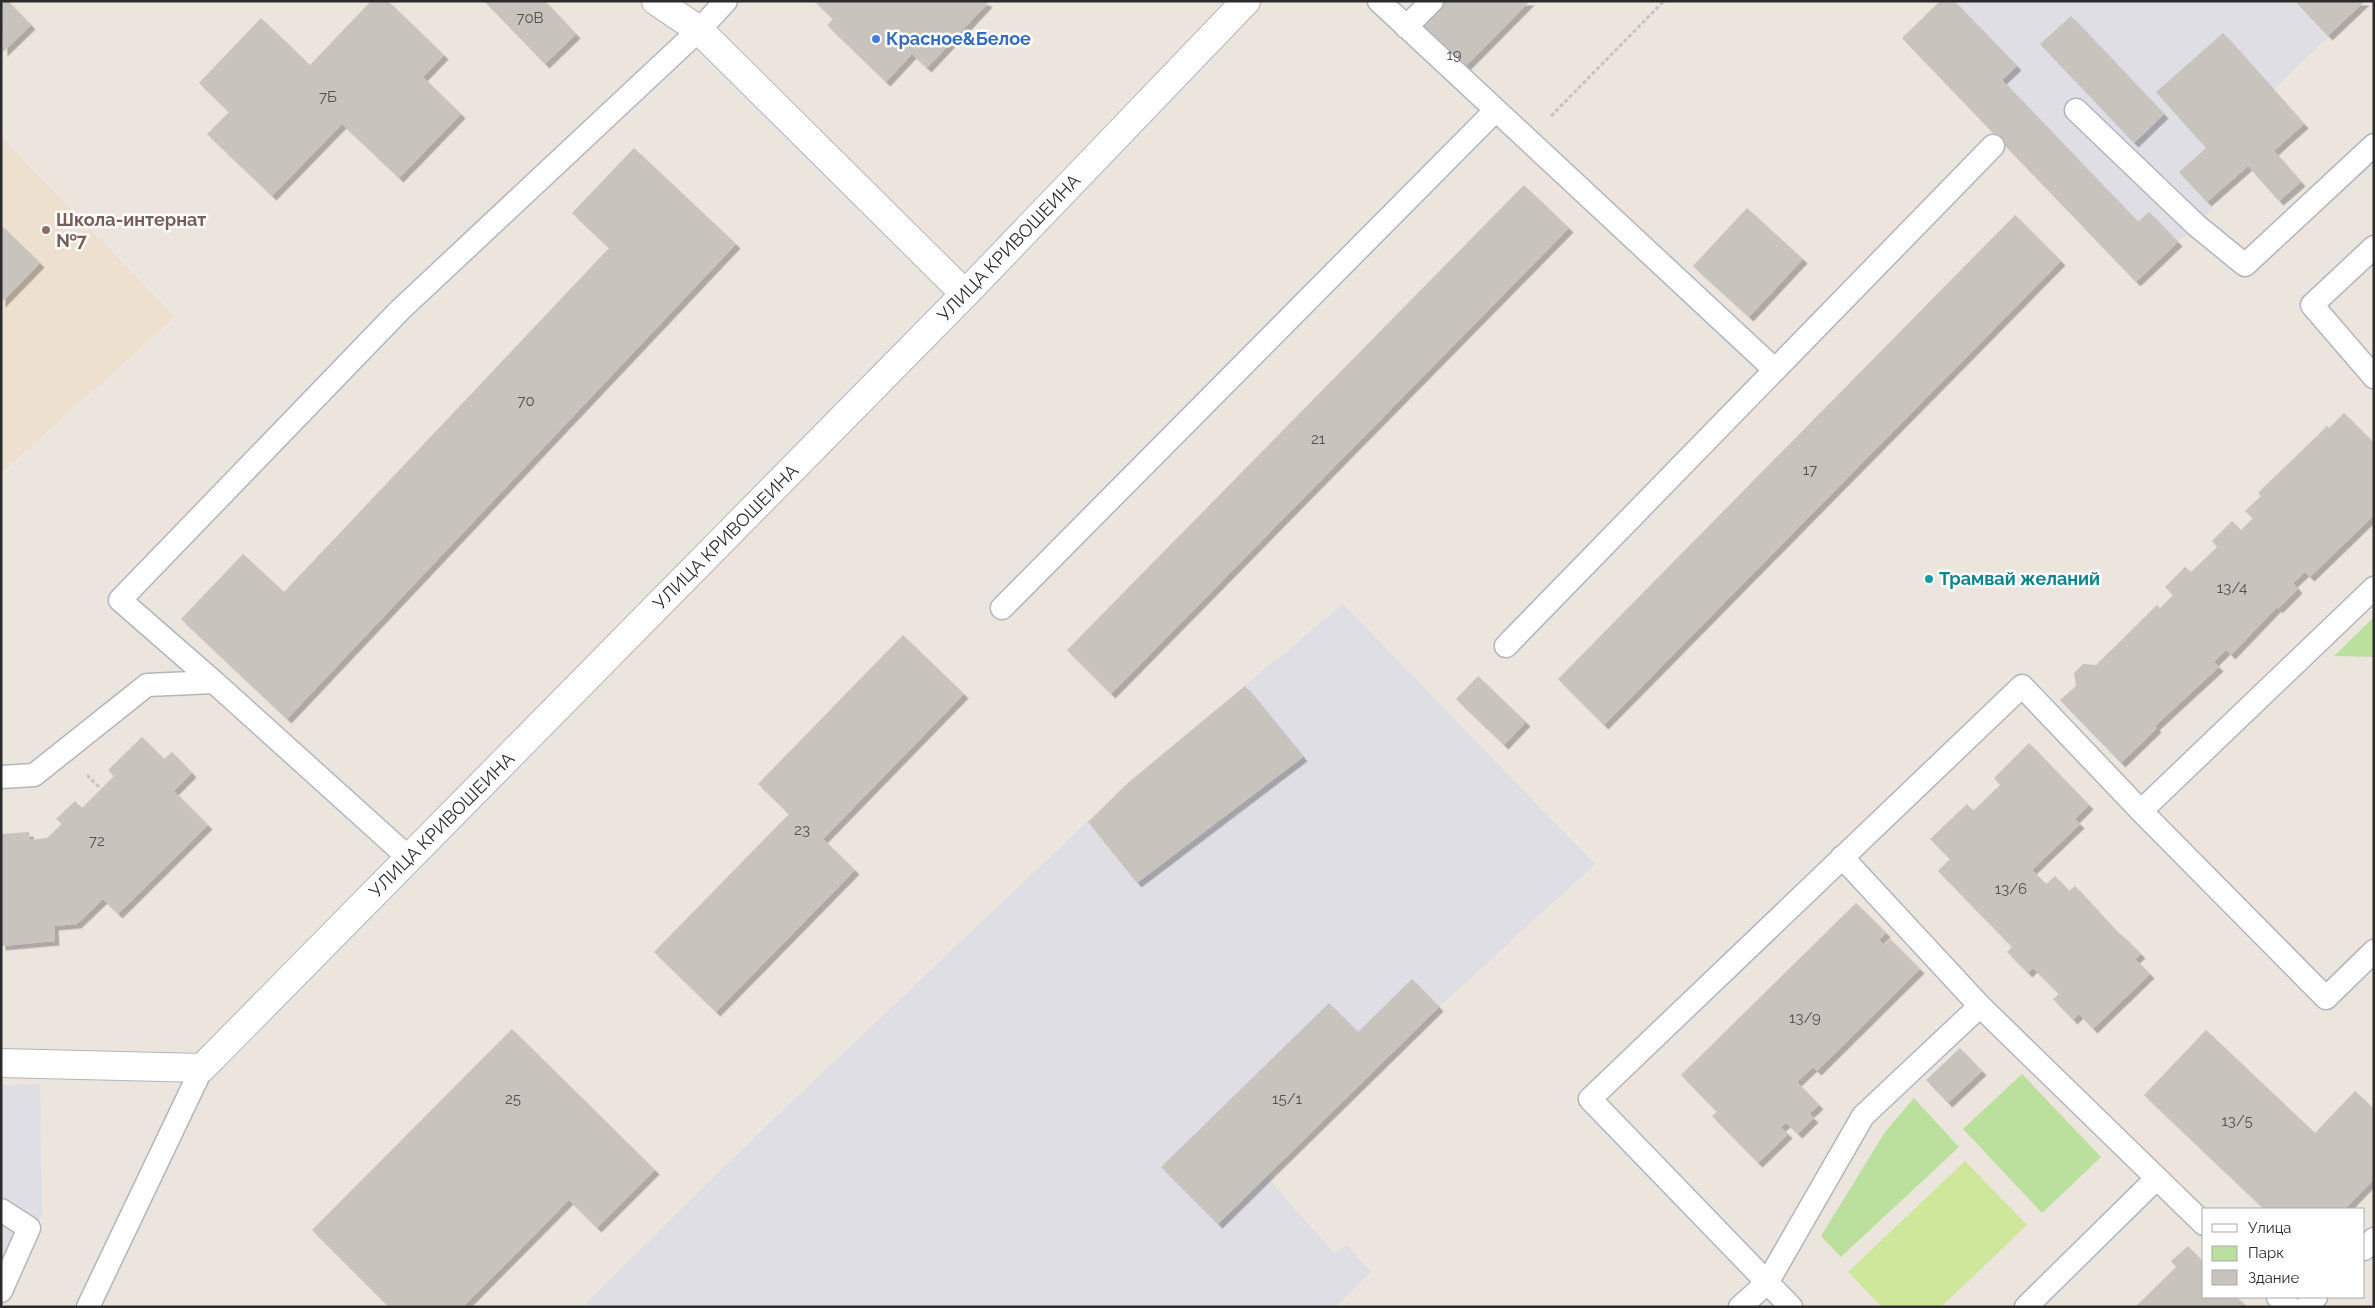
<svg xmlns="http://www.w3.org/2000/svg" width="2375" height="1308" font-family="Raleway,sans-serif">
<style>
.industrial{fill:#e0dee5}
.education{fill:#ede0cf}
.green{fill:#bbe09e}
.pitch{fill:#cee79a}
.building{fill:#c8c3bd;filter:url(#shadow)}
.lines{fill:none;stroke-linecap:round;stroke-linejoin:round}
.lane-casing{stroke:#b1b5be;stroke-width:25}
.street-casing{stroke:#b1b5be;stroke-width:30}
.path{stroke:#c4c4c4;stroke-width:3;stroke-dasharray:4 2.5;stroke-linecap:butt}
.lane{stroke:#fff;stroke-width:22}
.street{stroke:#fff;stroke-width:28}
.shop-dot{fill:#3f7fe0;stroke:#fff;stroke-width:2}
.education-dot{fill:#8d6e63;stroke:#fff;stroke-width:2}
.culture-dot{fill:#0f9aa8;stroke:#fff;stroke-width:2}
.labels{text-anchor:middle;stroke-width:5;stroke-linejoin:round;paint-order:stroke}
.number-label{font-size:15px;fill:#525150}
.shop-label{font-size:18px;font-weight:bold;fill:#366cbe;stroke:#fff;text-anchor:start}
.education-label{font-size:18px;font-weight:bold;fill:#785e54;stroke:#fff;text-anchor:start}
.street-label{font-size:18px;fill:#2b2b2b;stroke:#fff}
.culture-label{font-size:18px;font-weight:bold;fill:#0d838f;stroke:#fff;text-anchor:start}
</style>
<defs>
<filter id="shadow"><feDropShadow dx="4.5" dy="4.5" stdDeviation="0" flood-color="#0004"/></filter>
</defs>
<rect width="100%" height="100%" fill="#ece5de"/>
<path class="industrial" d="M1940 1H2365L2274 90 2304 124 2274 151 2301 182 2279 201 2247 166 2207 202 2213 209 2136 282 1902 38Z
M1343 604 1595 864 1439 1007 1266 1176 1334 1253 1347 1245 1371 1272 1335 1307H588L585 1304 736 1155 1129 782Z
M40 1084 42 1215 1 1307V1085Z"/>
<path class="education" d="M1 137 175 317 1 473Z"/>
<path class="green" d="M2374 617V657L2334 656Z
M2022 1074 2101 1157 2042 1213 1963 1129Z
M1914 1098 1959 1147 1841 1257 1821 1236 1885 1132Z"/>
<path class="pitch" d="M1965 1161 2027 1225 1941 1307H1882L1848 1272Z"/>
<path class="building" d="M1 1H8L31 25 3 52Z
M371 1H388L444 55 423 77 461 114 399 178 342 124 272 196 207 134 229 112 199 83 261 18 310 65Z
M484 1H545L576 34 545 64Z
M814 1H985L988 3 927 68 912 54 886 82 827 25 833 19Z
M1438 1H1530L1454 78 1408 32Z
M1940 1H1954L2017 66 2002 80 2138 222 2149 212 2178 242 2136 282 1902 38Z
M2295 1H2365L2328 36Z
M2071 16 2164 114 2134 143 2040 44Z
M2223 33 2304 124 2274 151 2301 182 2279 201 2248 166 2207 202 2179 172 2206 148 2156 92Z
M634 148 736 244 287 719 181 619 243 554 284 592 609 248 572 213Z
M1524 185 1569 228 1111 694 1067 650Z
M1747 208 1803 259 1749 317 1693 266Z
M2015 215 2061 261 1604 725 1558 679Z
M1 225 40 263 1 303Z
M2344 413 2374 443V515L2310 577 2305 572 2293 583 2298 589 2278 609 2277 607 2231 655 2226 650 2214 662 2219 667 2155 726 2157 728 2121 763 2060 700 2076 686 2074 673 2083 664 2096 665 2157 605 2160 608 2173 595 2165 587 2185 567 2191 572 2217 547 2212 541 2232 521 2241 530 2253 518 2245 511 2261 496 2258 493 2327 426 2329 428Z
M903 635 964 694 823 839 855 870 716 1012 654 952 789 814 758 784Z
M1478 676 1526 722 1504 745 1456 699Z
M1245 686 1303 757 1137 883 1088 822 1129 782Z
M142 737 164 759 172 752 192 773 174 791 208 825 118 914 103 899 77 924 54 926 55 941 1 946V834L29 832 30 840 47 838 62 824 56 819 75 801 82 808 114 776 108 770Z
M2029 743 2089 805 2075 819 2080 824 2032 870 2046 884 2055 876 2069 891 2075 886 2120 935 2121 934 2141 954 2135 959 2150 974 2093 1029 2079 1014 2073 1020 2053 999 2059 994 2033 968 2028 973 2007 952 2012 947 1938 871 1950 859 1930 839 1967 804 1973 811 2000 785 1994 778Z
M1856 903 1886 933 1879 940 1884 945 1890 939 1920 969 1817 1071 1813 1067 1797 1082 1819 1105 1809 1114 1814 1118 1798 1134 1786 1123 1781 1127 1788 1134 1758 1163 1712 1116 1717 1112 1681 1075Z
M1412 979 1439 1007 1218 1224 1161 1167 1329 1003 1358 1032Z
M512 1029 655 1170 597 1228 569 1200 463 1307H389L312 1230Z
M2206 1030 2315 1133 2355 1091 2374 1109V1179L2345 1209H2264L2144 1095Z
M1960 1048 1982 1071 1948 1103 1926 1080Z
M2188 1246 2204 1263V1297H2237L2247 1307H2135L2176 1267 2171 1261Z"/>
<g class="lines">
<defs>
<path id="lane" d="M1379 1 1775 370
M1406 27 1432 1
M2076 110 2196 225 2245 265 2374 145
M2374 247 2312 305 2374 377
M1002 608 1496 110
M1506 646 1993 146
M214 682 120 600 400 310 699 30 726 1
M1 777 34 775 147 685 214 682 409 858
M2141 811 2326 998 2374 951
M1980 1006 2204 1224
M1 1210 29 1228 1 1291
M2364 1249 2374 1239
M2278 1297 2289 1307
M88 1307 202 1068
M1740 1307 1767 1283 1863 1116 1980 1006 1842 857
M1791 1307 1590 1099 2022 686 2141 811 2374 588
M2026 1307 2157 1178
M2306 1307 2316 1297"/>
<path id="street" d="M656 1 699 30 965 294
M1 1063 202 1068 965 294 1246 1"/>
</defs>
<use href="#lane" class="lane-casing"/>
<use href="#street" class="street-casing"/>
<path class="path" d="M1551 116 1664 1
M87 775 101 789"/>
<use href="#lane" class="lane"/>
<use href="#street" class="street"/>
</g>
<circle class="shop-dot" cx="876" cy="39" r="5"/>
<circle class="education-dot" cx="46" cy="230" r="5"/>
<circle class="culture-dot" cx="1929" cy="579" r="5"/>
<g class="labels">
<g class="number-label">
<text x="530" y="23">70В</text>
<text x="1454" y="60">19</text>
<text x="328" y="102">7Б</text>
<text x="526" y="406">70</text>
<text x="1318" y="444">21</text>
<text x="1810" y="475">17</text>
<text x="2232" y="593">13/4</text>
<text x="802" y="835">23</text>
<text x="97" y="846">72</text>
<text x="2011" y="894">13/6</text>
<text x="1805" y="1023">13/9</text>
<text x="513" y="1104">25</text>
<text x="1287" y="1104">15/1</text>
<text x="2237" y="1126">13/5</text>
</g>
<g class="shop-label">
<text x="886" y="45">Красное&amp;Белое</text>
</g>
<g class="education-label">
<text x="56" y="226">Школа-интернат<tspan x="56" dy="21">№7</tspan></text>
</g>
<g class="street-label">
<text transform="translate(1009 248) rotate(-46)" y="6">УЛИЦА КРИВОШЕИНА</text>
<text transform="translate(726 537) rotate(-45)" y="6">УЛИЦА КРИВОШЕИНА</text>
<text transform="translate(442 825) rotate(-45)" y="6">УЛИЦА КРИВОШЕИНА</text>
</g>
<g class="culture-label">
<text x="1939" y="585">Трамвай желаний</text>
</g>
</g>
<rect width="2375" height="1308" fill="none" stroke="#2b2b2b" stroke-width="5"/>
<rect x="2202" y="1208" width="162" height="90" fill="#ffffff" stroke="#aaaaaa"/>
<rect x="2212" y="1224" width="25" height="8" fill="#ffffff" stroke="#aaaaaa"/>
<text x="2248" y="1233" font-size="15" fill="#2b2b2b">Улица</text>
<rect x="2212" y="1246" width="25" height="15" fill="#bbe09e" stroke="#aaaaaa"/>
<text x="2248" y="1258" font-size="15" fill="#2b2b2b">Парк</text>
<rect x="2212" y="1270" width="25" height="15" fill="#c8c3bd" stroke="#aaaaaa"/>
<text x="2248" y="1283" font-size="15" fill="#2b2b2b">Здание</text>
</svg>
